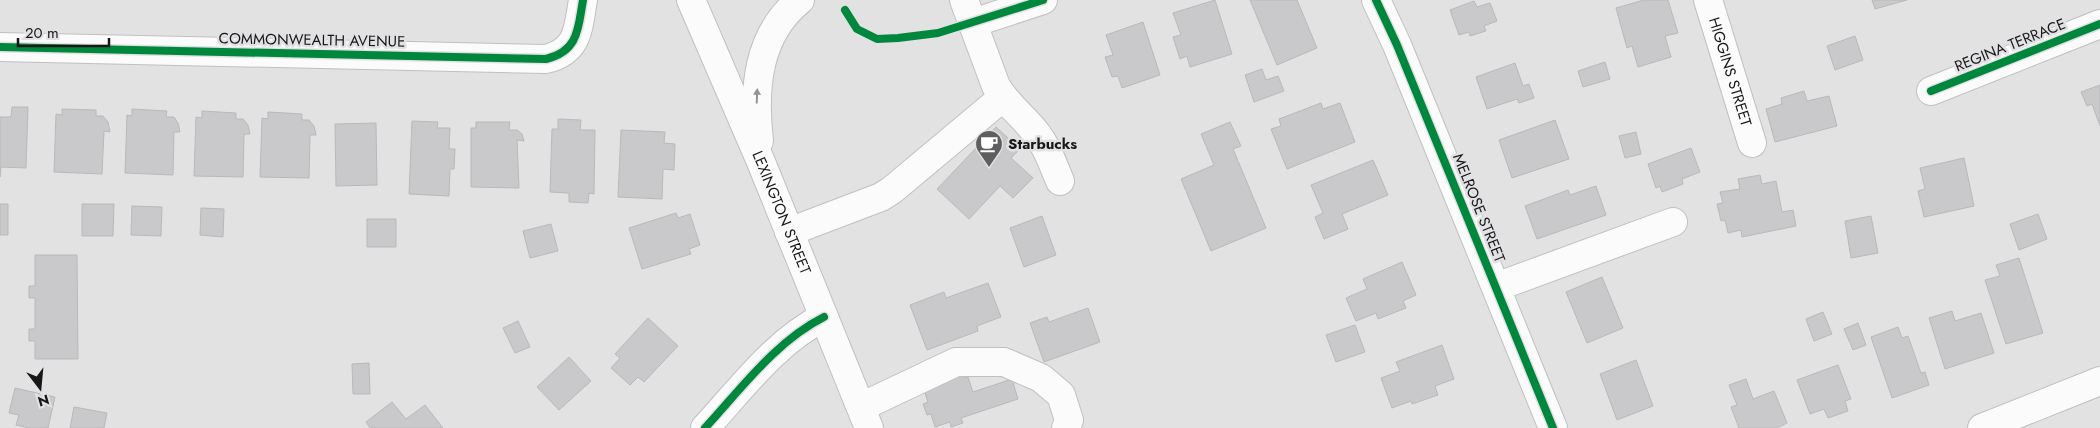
<svg xmlns="http://www.w3.org/2000/svg" width="2100" height="428" font-family="Jost,sans-serif">
<style>
.building{fill:#c9c8ca;stroke:#b9b9ba}
.lines{fill:none;stroke-linecap:round;stroke-linejoin:round}
.minor-casing{stroke:#c0c0c1;stroke-width:30}
.major-casing{stroke:#c0c0c1;stroke-width:30}
.minor{stroke:#fbfbfb;stroke-width:28}
.major{stroke:#fbfbfb;stroke-width:28}
.cycleway-casing{stroke:#e2e1e4;stroke-width:11}
.cycleway{stroke:#00873e;stroke-width:8}
.oneway{fill:#949495}
.labels{text-anchor:middle;stroke-width:5;stroke-linejoin:round;paint-order:stroke}
.street-label{font-size:15px;fill:#171718;stroke:#e2e1e4}
.poi-label{font-size:15px;font-weight:bold;fill:#171718;stroke:#e2e1e4;text-anchor:start}
</style>
<rect width="100%" height="100%" fill="#e2e2e3"/>
<path class="building" d="M1215 0 1232 54 1190 67 1187 56 1180 59 1173 37 1181 35 1173 13Z
M1250 0H1297L1317 48 1277 65Z
M1644 0H1668L1678 33 1665 36 1671 57 1638 67 1632 46 1627 48 1616 8Z
M1872 0H1907L1875 9Z
M1474 1 1477 7 1490 3 1497 21 1484 26 1486 31 1470 36 1469 32 1459 35 1450 10Z
M1143 22 1160 75 1122 88 1118 76 1112 77 1105 57 1113 55 1106 35Z
M1855 36 1863 60 1835 70 1827 46Z
M1605 62 1610 79 1583 87 1578 71Z
M1515 63 1523 86 1529 84 1534 98 1519 103 1517 99 1487 109 1476 77Z
M1262 69 1266 80 1278 76 1284 91 1254 102 1245 75Z
M2100 85V126L2092 104 2087 106 2081 92Z
M1804 91 1807 101 1829 96 1837 126 1775 142 1766 109 1782 104 1781 98Z
M1321 103 1323 109 1340 103 1355 142 1287 169 1271 129 1281 126 1279 119Z
M12 107H28L26 168 1 167 0 177V117H11Z
M62 109 96 110V116H103L108 122 110 132 104 131 102 174 54 172 56 114 62 115Z
M132 109 167 111 166 117H174L178 123 180 132H174L173 175 125 173 127 115 132 116Z
M202 111 236 113V119H243L248 125 250 134H244L243 177 194 176 196 117 202 118Z
M268 112 302 114V120H309L314 126 316 135H310L309 178 260 177 262 118 268 119Z
M558 119 581 120 580 130H595L594 194 589 193 588 203 569 202V193L550 192 552 129H558Z
M1555 120 1569 159 1512 178 1499 140Z
M412 121 438 122 437 128H450L449 149H455L454 169H450L449 196 409 194Z
M476 122H510L509 130H517L522 134 524 141 517 140 519 188 471 187V128H476Z
M1230 122 1241 146 1233 149 1266 228 1211 251 1181 179 1214 165 1201 134Z
M376 123 377 185 336 186 335 124Z
M996 127 1020 149 1011 158 1033 178 1013 198 1000 186 969 219 937 189Z
M621 130 665 132 664 143 675 144 674 170 663 169 662 199 618 197Z
M1636 132 1641 154 1625 158 1619 136Z
M1691 148 1700 172 1682 179 1683 184 1662 192 1660 186 1656 188 1648 164Z
M1964 158 1974 206 1924 217 1918 191 1925 189 1920 168Z
M1373 160 1388 195 1342 214 1348 229 1324 239 1315 217 1323 213 1311 185Z
M1760 175 1762 184 1776 181 1782 212 1793 210 1796 226 1742 237 1741 230 1728 233 1725 220 1721 221 1717 204 1723 203 1720 192 1740 189 1738 179Z
M1596 186 1606 215 1537 239 1525 206 1568 190 1570 195Z
M0 204H8V235H0Z
M82 204H114L113 236H82Z
M132 206 162 207 161 236 131 235Z
M201 208 224 209 223 237 200 235Z
M676 213 678 218 690 214 700 245 689 249 691 254 642 269 629 228Z
M2038 214 2047 239 2019 250 2010 224Z
M1042 216 1056 255 1024 267 1010 228Z
M1871 216 1878 253 1851 258 1845 221Z
M367 219H396V247H367Z
M551 224 558 251 530 258 523 231Z
M35 255H77L78 359H35V341H29V329H35V298H29V286H35Z
M2019 258 2043 333 2006 344 1985 280 2000 276 1996 265Z
M1402 262 1416 295 1403 301 1406 308 1378 319 1376 313 1356 321 1346 298 1367 289 1363 279Z
M1602 277 1623 328 1587 343 1566 292Z
M988 283 1001 317 977 326 978 331 927 350 910 305 944 292 946 298Z
M1088 308 1100 342 1044 362 1030 323 1047 317 1049 322Z
M1952 311 1955 321 1981 313 1994 353 1945 369 1929 318Z
M1823 312 1832 334 1814 341 1806 319Z
M648 318 678 346 644 382 638 377 630 385 611 368 620 358 615 354Z
M518 321 530 347 515 353 503 328Z
M1858 323 1866 345 1853 350 1844 329Z
M1355 325 1365 352 1336 362 1326 335Z
M1898 327 1902 338 1908 336 1921 373 1925 372 1929 385 1892 398 1871 337Z
M1442 345 1454 379 1435 386 1438 395 1412 404 1411 401 1392 408 1381 378 1400 371 1396 362Z
M569 357 591 381 559 410 537 387Z
M1636 360 1653 406 1617 420 1600 374Z
M369 363 370 394H353L352 364Z
M1838 365 1851 399 1845 401 1848 411 1828 418 1824 409 1810 414 1797 380Z
M962 374 964 378 968 377 973 392 1012 379 1018 399 961 418 963 423 951 427 950 422 935 427 931 414 927 415 923 404 928 402 923 387Z
M1746 379 1753 399 1774 391 1787 423 1777 428H1739L1731 407 1737 405 1729 385Z
M15 388 55 397 48 428H29L16 425 19 415 9 413Z
M392 402 406 419 425 405 443 428H370L366 422Z
M74 407 107 413 104 428H70Z"/>
<g class="lines">
<defs>
<g id="minor">
<path d="M964 0 996 86C1007 105 1024 117 1037 134 1048 148 1053 165 1060 181"/>
<path d="M1376 0 1397 45 1553 428"/>
<path id="s1" d="M1708 0 1752 143"/>
<path d="M973 23 1043 0"/>
<path d="M0 47 546 59C579 51 578 28 583 0"/>
<path d="M1931 91 2100 24"/>
<path d="M789 232 881 197 892 190 1002 98"/>
<path d="M1496 287 1673 222"/>
<path d="M861 407 956 362H1004L1041 378 1061 395 1069 420 1066 428"/>
<path d="M705 428C741 389 776 341 824 317"/>
<path d="M1982 428 2100 381"/>
</g>
<g id="major">
<path id="s2" d="M691 0 761 162 869 428"/>
<path d="M759 141C753 89 757 35 800 0"/>
</g>
</defs>
<use href="#minor" class="minor-casing"/>
<use href="#major" class="major-casing"/>
<use href="#minor" class="minor"/>
<use href="#major" class="major"/>
<defs>
<path id="cycleway" d="M1376 0 1397 45 1553 428
M845 10 857 29 877 39 898 38 938 33 1043 0
M0 47 546 59C579 51 578 28 583 0
M1931 91 2100 24
M705 428C741 389 776 341 824 317"/>
</defs>
<use href="#cycleway" class="cycleway-casing"/>
<use href="#cycleway" class="cycleway"/>
</g>
<defs><path id="oneway-solid" d="M-6-.8H1V-3.2L6.5 0L1 3.2V.8H-6Z" transform="scale(1.25)"/></defs>
<use class="oneway" href="#oneway-solid" transform="translate(757 96) rotate(-88)"/>
<defs>
<symbol id="cafe-pin" viewBox="-11 -11 22 30"><path d="M0 17L-7.5 6A9.5 9.5 0 1 1 7.5 6Z" fill="#5e5e5f" stroke="#e2e1e4"/><path d="M-5.5-4.5H6V0H3Q3 3.5 0 3.5H-2.5Q-5.5 3.5-5.5 0ZM3-3.2v2h1.7v-2ZM-6 4.5H4V6H-6Z" fill="#fff"/></symbol>
</defs>
<g fill-rule="evenodd">
<use href="#cafe-pin" x="973" y="128" width="32" height="43"/>
</g>
<g class="labels">
<g class="street-label">
<text transform="translate(312 40) rotate(1)" y="5">COMMONWEALTH AVENUE</text>
<text transform="translate(2010 45) rotate(-22)" y="5">REGINA TERRACE</text>
<text dy="5" stroke="none"><textPath href="#s1" startOffset="75">HIGGINS STREET</textPath></text>
<text transform="translate(1479 208) rotate(68)" y="5">MELROSE STREET</text>
<text dy="5" stroke="none"><textPath href="#s2" startOffset="231">LEXINGTON STREET</textPath></text>
</g>
<g class="poi-label">
<text x="1008" y="149">Starbucks</text>
</g>
</g>
<g transform="translate(40 388) rotate(164)" stroke="#e2e1e4" stroke-width="4" paint-order="stroke">
<path d="M0-4L9 19L0 12L-9 19Z" fill="#171718"/>
<text y="-8" font-size="14" font-weight="bold" text-anchor="middle" fill="#171718">N</text>
</g>
<path d="M18 38v8h91v-8" fill="none" stroke="#171718" stroke-width="2.5"/>
<text x="25" y="38" font-size="15" fill="#171718" stroke="#e2e1e4" stroke-width="4" paint-order="stroke">20 m</text>
</svg>
